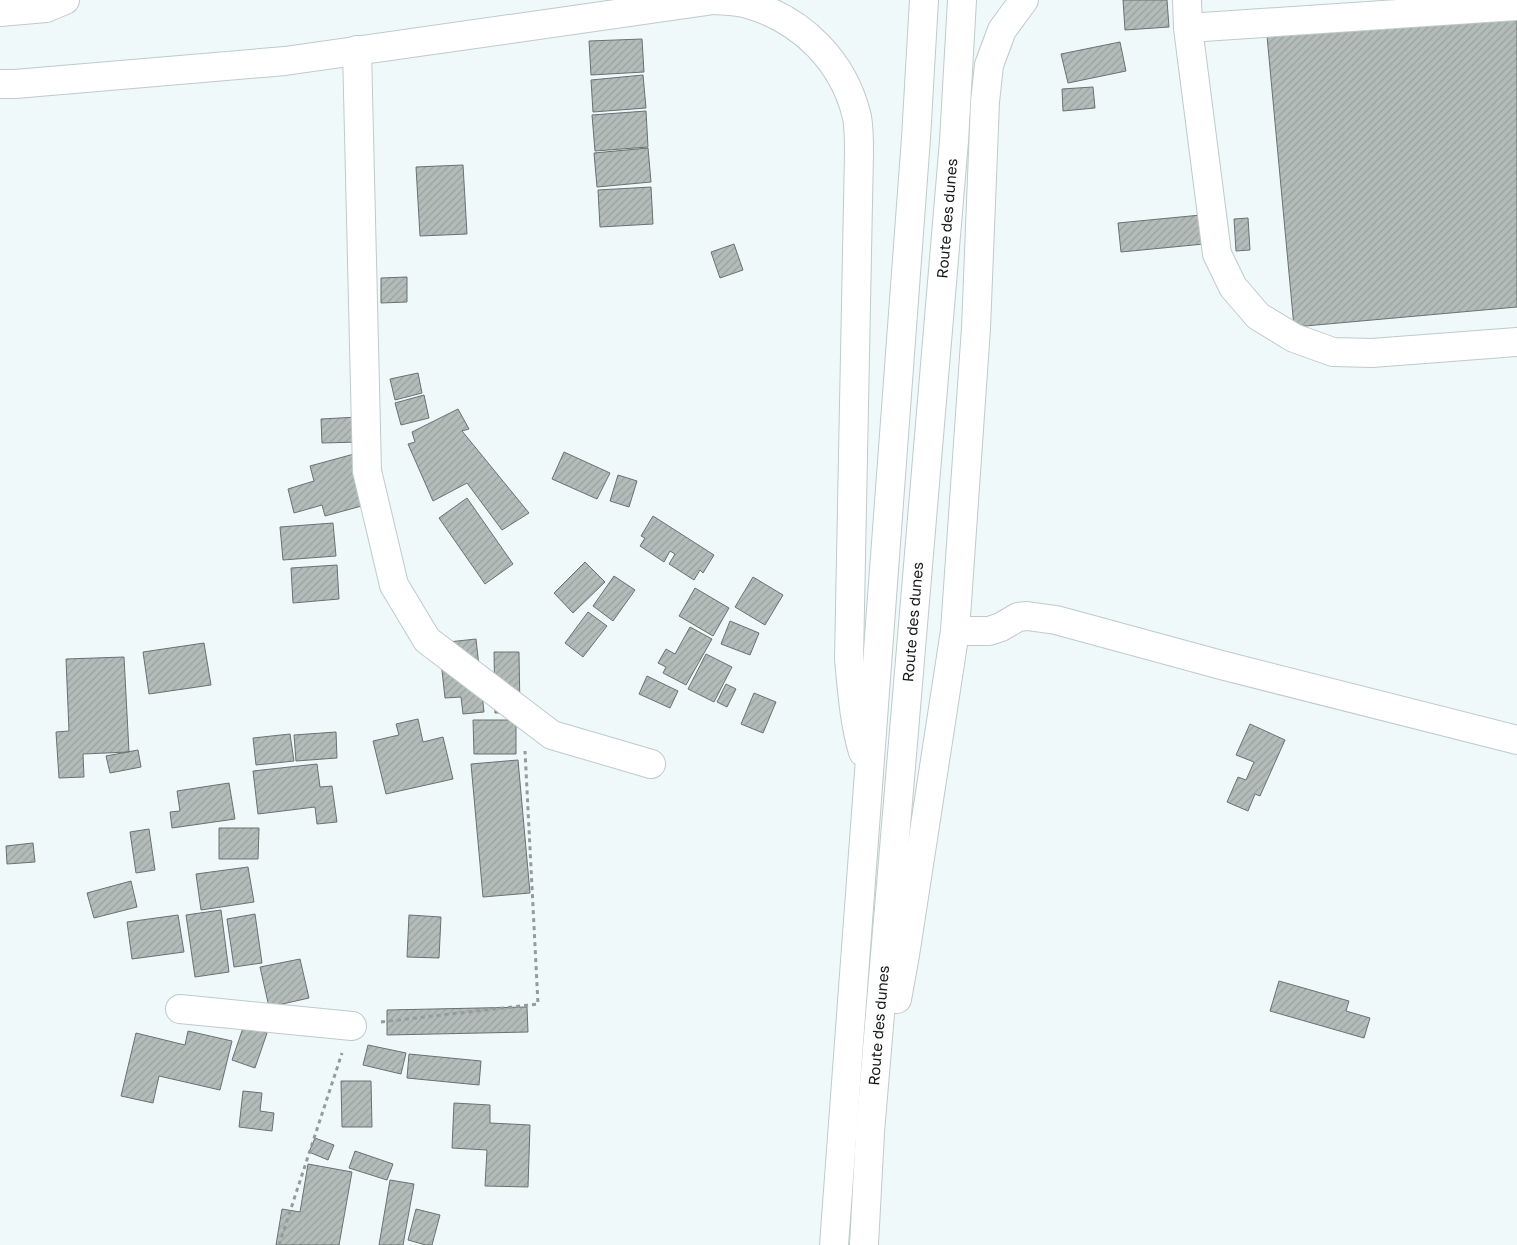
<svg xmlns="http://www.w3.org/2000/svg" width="1517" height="1245" font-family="'Golos Text',sans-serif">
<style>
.building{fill:url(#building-hatch);stroke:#6a7270}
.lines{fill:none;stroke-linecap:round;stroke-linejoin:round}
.minor-casing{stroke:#c0caca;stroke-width:30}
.highway-casing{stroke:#c0caca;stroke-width:30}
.path{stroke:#949b9c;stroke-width:3;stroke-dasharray:4 4;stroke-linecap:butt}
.minor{stroke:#fff;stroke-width:28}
.highway{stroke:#fff;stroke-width:28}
.labels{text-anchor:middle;stroke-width:4;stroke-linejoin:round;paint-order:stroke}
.street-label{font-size:15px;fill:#171a1b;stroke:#fff}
</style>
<defs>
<pattern id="building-hatch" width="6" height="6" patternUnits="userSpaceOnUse" patternTransform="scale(1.25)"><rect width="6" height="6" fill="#b3bcb9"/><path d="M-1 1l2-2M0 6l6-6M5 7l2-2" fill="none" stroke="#99a19e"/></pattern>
</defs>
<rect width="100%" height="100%" fill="#eff9fa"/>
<path class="building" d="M1123 0H1167L1169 27 1125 30Z
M1517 14V307L1294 327 1267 36Z
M642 39 644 72 591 75 589 41Z
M1120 42 1126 71 1068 83 1061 54Z
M643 75 646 108 593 112 591 80Z
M1093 87 1095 108 1063 111 1062 89Z
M646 111 648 147 595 151 592 115Z
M648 148 651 182 597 187 594 153Z
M463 165 467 234 420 236 416 167Z
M651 187 653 224 600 227 598 190Z
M1201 215 1204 244 1121 252 1118 223Z
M1248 218 1250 250 1236 251 1234 219Z
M734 244 743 270 720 278 711 252Z
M407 277V302L381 303V278Z
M418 373 422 393 395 400 390 379Z
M424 395 429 418 401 425 395 403Z
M458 409 469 429 462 431 529 513 502 530 467 483 433 501 408 444 415 442 412 432Z
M358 417 359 442 322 443 321 419Z
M564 452 610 473 597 499 552 479Z
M354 454 369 504 325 516 322 505 294 513 288 489 314 481 310 466Z
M618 475 637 481 629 507 610 501Z
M467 498 513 564 485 584 439 518Z
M653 516 714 555 703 573 700 570 694 580 669 564 675 554 670 551 664 562 640 546 645 538 641 536Z
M333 523 336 556 283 560 280 527Z
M585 562 605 582 573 613 554 593Z
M337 565 339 599 293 603 291 568Z
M614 576 635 590 613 621 593 606Z
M753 577 783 595 765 625 735 607Z
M695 588 729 608 713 636 679 616Z
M588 612 607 626 583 657 565 643Z
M730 621 759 633 750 655 721 644Z
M690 627 712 639 686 685 663 673 666 667 658 663 666 649 675 654Z
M476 639 484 712 463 714 461 697 445 698 439 643Z
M204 643 211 685 149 694 143 652Z
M494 652H519L520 712 495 713Z
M706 654 732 667 714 702 688 689Z
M124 657 129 752 83 754 84 777 59 778 56 732 69 731 66 659Z
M647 676 678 691 670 708 639 694Z
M726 684 736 689 727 707 717 702Z
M754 693 776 702 763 733 741 724Z
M418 719 423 742 443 737 453 779 386 794 373 741 399 735 396 724Z
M473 720H516V754H474Z
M1250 724 1285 740 1260 796 1255 794 1248 811 1227 802 1238 777 1246 780 1254 762 1236 755Z
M336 732 337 758 296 761 294 735Z
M290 734 294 761 256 765 253 738Z
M138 750 141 767 110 773 106 756Z
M518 760 530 893 483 897 471 764Z
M317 764 320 787 332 786 337 822 317 824 315 807 258 814 253 771Z
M229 783 235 819 172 828 170 812 180 811 177 791Z
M219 828H259L258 859H219Z
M149 829 155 870 136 873 130 832Z
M33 843 35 862 7 864 6 846Z
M248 867 254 902 201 910 196 874Z
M131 881 137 907 94 918 87 893Z
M221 910 229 972 195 977 186 915Z
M255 914 262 963 234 967 227 919Z
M178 915 184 952 132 959 127 922Z
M409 915 441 917 439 958 407 957Z
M300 959 309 998 269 1007 260 967Z
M1279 981 1349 1001 1346 1011 1370 1018 1364 1038 1270 1011Z
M527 1007 528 1032 387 1035V1010Z
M244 1025 267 1033 255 1068 232 1060Z
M188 1031 232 1041 220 1090 159 1076 153 1103 121 1096 136 1033 185 1045Z
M368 1045 406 1053 401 1074 363 1065Z
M409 1054 481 1061 479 1085 407 1078Z
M341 1081H371L372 1127H342Z
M243 1091 262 1093 260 1111 274 1113 272 1131 239 1127Z
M454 1103 490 1105V1123L530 1125 528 1187 485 1186 487 1150 452 1148Z
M315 1138 334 1145 328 1160 309 1152Z
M355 1151 393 1164 387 1180 349 1168Z
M308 1164 352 1172 339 1245H276L282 1209 300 1212Z
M390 1180 414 1184 403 1245H379Z
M416 1209 440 1215 432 1245H426L408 1240Z"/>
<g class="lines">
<defs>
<path id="minor" d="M1187 0 1188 28 1217 254 1233 287 1258 316 1294 338 1333 352 1372 353 1517 342
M1188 28 1517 6
M357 50 367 471 394 585 427 640 552 735 651 764
M955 631H989L1001 627 1018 617 1027 616 1056 620 1225 666 1517 740
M180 1009 352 1026"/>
<g id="highway">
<path d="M714 0C725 1 737 1 748 4 803 20 844 62 857 117 859 128 859 140 859 152L849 659C852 690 854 722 863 752"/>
<path d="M0 12 46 8 65 0"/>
<path d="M0 84H15L285 61 714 0"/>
<path d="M897 999 905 955 955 631 976 328 985 102 989 65 1002 30 1024 0"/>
<path d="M834 1245 916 138 924 0"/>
<path id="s1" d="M864 1245 870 1132 954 141 962 0"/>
</g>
</defs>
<use href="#minor" class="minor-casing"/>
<use href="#highway" class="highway-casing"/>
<path class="path" d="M381 1022 538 1004 525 751
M279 1245 342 1053"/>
<use href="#minor" class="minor"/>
<use href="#highway" class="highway"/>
</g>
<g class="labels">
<g class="street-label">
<text dy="5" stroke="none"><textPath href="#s1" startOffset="1030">Route des dunes</textPath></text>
<text dy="5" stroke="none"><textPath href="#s1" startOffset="625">Route des dunes</textPath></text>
<text dy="5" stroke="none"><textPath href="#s1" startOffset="220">Route des dunes</textPath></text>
</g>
</g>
</svg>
